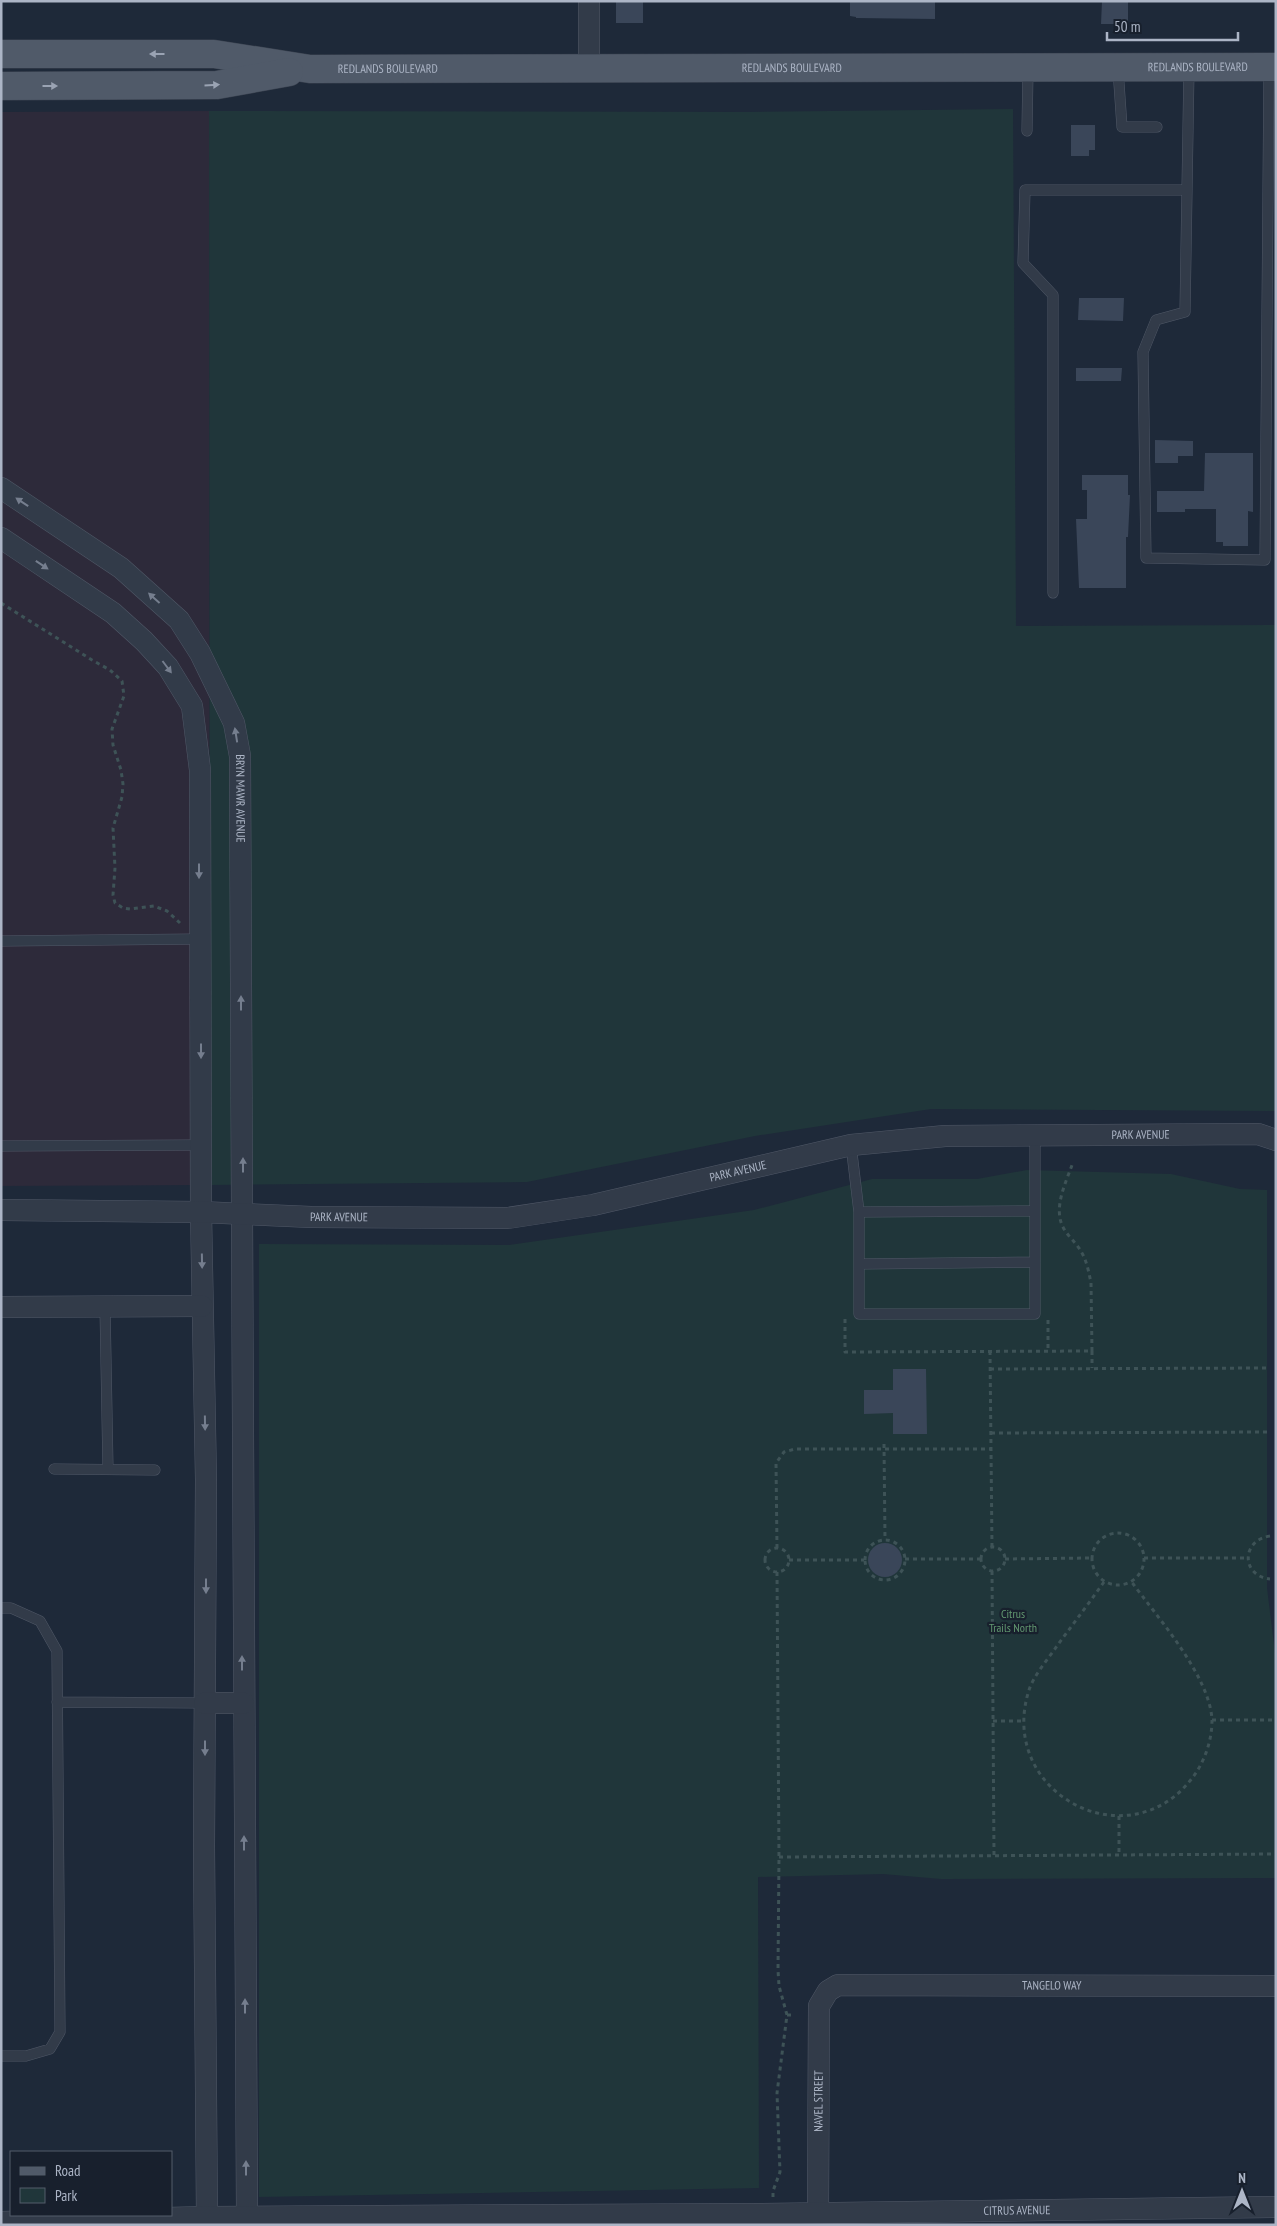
<svg xmlns="http://www.w3.org/2000/svg" width="1277" height="2226" font-family="'PT Sans Narrow',sans-serif">
<style>
.medical{fill:#2d2a3a}
.green{fill:#20363a}
.building{fill:#3a4659}
.lines{fill:none;stroke-linecap:round;stroke-linejoin:round}
.service-casing{stroke:#505867;stroke-width:11}
.minor-casing{stroke:#505867;stroke-width:22}
.primary-casing{stroke:#3c4452;stroke-width:29}
.path{stroke:#3e5357;stroke-width:3;stroke-dasharray:4 4;stroke-linecap:butt}
.service{stroke:#323b49;stroke-width:10}
.minor{stroke:#323b49;stroke-width:21}
.primary{stroke:#505a69;stroke-width:28}
.oneway{fill:#9aa3b3}
.oneway2{fill:#757e8e}
.labels{text-anchor:middle;stroke-width:4.5;stroke-linejoin:round;paint-order:stroke}
.street-label{font-size:12px;fill:#acb5c6;stroke:#18202d}
.park-label{font-size:12px;fill:#629870;stroke:#18202d}
</style>
<rect width="100%" height="100%" fill="#1e2939"/>
<path class="medical" d="M209 111 210 1185 1 1186V112Z"/>
<path class="green" d="M1013 109 1016 626 1276 625V1111L931 1109 755 1136 527 1182 210 1185 209 111 748 112Z
M1027 1170 1171 1174 1240 1189 1267 1190V1588L1276 1661V1878L941 1879 883 1874 758 1877 759 2188 259 2197V1244L509 1245 754 1210 872 1179H977Z"/>
<path class="building" d="M616 1H643V23H616Z
M850 1H935V19L856 18V17L850 16Z
M1102 1H1128V24H1101Z
M1071 125H1095V150H1089V156H1071Z
M1079 298H1124L1123 321 1078 320Z
M1076 368H1122L1121 381H1076Z
M1155 440 1193 441V456H1178V463H1155Z
M1205 453H1253V512L1248 511V546H1223V542H1216V509H1185V512H1157V491H1204Z
M1082 475H1128V495H1130L1128 537H1126V588H1079L1076 519H1087V490H1082Z
M893 1369H926L927 1434H893V1413L864 1414V1390H893Z
M868 1560a17 17 0 1 1 34 0a17 17 0 1 1-34 0Z"/>
<g class="lines">
<defs>
<path id="service" d="M1189 68 1185 312 1156 320 1143 352 1146 558 1265 560 1269 68
M1118 69 1122 127H1157
M1027 131 1028 69
M1053 593V295L1023 263 1025 190H1187
M1 941 200 939
M851 1145 859 1212V1314H1035V1135
M1 1146 201 1145
M859 1212 1035 1211
M859 1264 1035 1262
M105 1307 108 1469
M54 1469 155 1470
M1 1608H11L40 1621 57 1651 60 2032 50 2049 26 2056H1
M57 1702 205 1703"/>
<g id="minor">
<path d="M589 68V1"/>
<path id="s1" d="M1 488 121 568 179 620 200 653 234 723 240 756C243 1243 243 1730 247 2217"/>
<path d="M1 538 113 613 144 641 168 667 192 706 200 770 201 1212 206 1480 204 1846 207 2217"/>
<path id="s2" d="M1 1210 201 1212 311 1217 508 1218 593 1205 851 1145 945 1136 1258 1134 1276 1140"/>
<path d="M1 1307 202 1306"/>
<path d="M205 1703H243"/>
<path id="s3" d="M818 2212 819 2006 828 1991 838 1985 1276 1986"/>
<path id="s4" d="M1 2222 207 2217 760 2214 1276 2207"/>
</g>
<g id="primary">
<path id="s5" d="M1 54H214L310 69 1276 67"/>
<path d="M1 86 217 85 289 72"/>
</g>
</defs>
<use href="#service" class="service-casing"/>
<use href="#minor" class="minor-casing"/>
<use href="#primary" class="primary-casing"/>
<path class="path" d="M1 603 92 660 110 670 122 681 124 696 112 729 113 745 121 770 123 784 122 797 113 828 115 868 113 895 115 903 123 908 130 909 154 906 167 911 180 923
M845 1319V1352L1092 1351 1091 1283C1089 1273 1087 1262 1082 1253 1077 1243 1066 1235 1062 1225 1054 1206 1066 1182 1072 1165
M1048 1320V1351
M990 1351 992 1547
M1092 1351V1368
M990 1369 1269 1368
M991 1433 1270 1432
M884 1444 885 1539
M1092 1559a26 26 0 1 1 52 0a26 26 0 1 1-52 0Z
M1270 1536C1241 1540 1241 1576 1270 1579
M865 1560a20 20 0 1 1 40 0a20 20 0 1 1-40 0Z
M981 1559a12 12 0 1 1 24 0a12 12 0 1 1-24 0Z
M777 1548 776 1463 784 1452 795 1449H992
M765 1560a12 12 0 1 1 24 0a12 12 0 1 1-24 0Z
M1144 1558H1248
M905 1559H981
M1005 1559 1091 1558
M789 1560H864
M992 1571 994 1855
M1104 1582C1089 1603 1073 1624 1057 1646 1048 1659 1034 1675 1029 1690 996 1793 1129 1863 1193 1777 1205 1761 1212 1740 1212 1720 1210 1676 1157 1617 1131 1581
M1212 1720H1276
M993 1721H1023
M1119 1816V1855
M779 1857 1276 1854
M787 2015H794
M773 2197V2191L780 2172 777 2093 787 2015 779 1986 778 1970 779 1857 777 1572"/>
<use href="#service" class="service"/>
<use href="#minor" class="minor"/>
<use href="#primary" class="primary"/>
</g>
<defs><path id="oneway-solid" d="M-6-.8H1V-3.2L6.5 0L1 3.2V.8H-6Z" transform="scale(1.25)"/></defs>
<g class="oneway">
<use href="#oneway-solid" transform="translate(157 54) rotate(180)"/>
<use href="#oneway-solid" transform="translate(212 85) rotate(-3)"/>
<use href="#oneway-solid" transform="translate(50 86)"/>
</g>
<g class="oneway2">
<use href="#oneway-solid" transform="translate(22 502) rotate(-146)"/>
<use href="#oneway-solid" transform="translate(42 565) rotate(34)"/>
<use href="#oneway-solid" transform="translate(154 598) rotate(-138)"/>
<use href="#oneway-solid" transform="translate(167 667) rotate(53)"/>
<use href="#oneway-solid" transform="translate(236 735) rotate(-99)"/>
<use href="#oneway-solid" transform="translate(199 871) rotate(90)"/>
<use href="#oneway-solid" transform="translate(241 1003) rotate(-90)"/>
<use href="#oneway-solid" transform="translate(201 1051) rotate(90)"/>
<use href="#oneway-solid" transform="translate(243 1165) rotate(-90)"/>
<use href="#oneway-solid" transform="translate(202 1261) rotate(89)"/>
<use href="#oneway-solid" transform="translate(205 1423) rotate(89)"/>
<use href="#oneway-solid" transform="translate(206 1586) rotate(90)"/>
<use href="#oneway-solid" transform="translate(242 1663) rotate(-90)"/>
<use href="#oneway-solid" transform="translate(205 1748) rotate(90)"/>
<use href="#oneway-solid" transform="translate(244 1843) rotate(-90)"/>
<use href="#oneway-solid" transform="translate(245 2006) rotate(-90)"/>
<use href="#oneway-solid" transform="translate(246 2168) rotate(-90)"/>
</g>
<g class="labels">
<g class="street-label">
<text dy="4" stroke="none"><textPath href="#s5" startOffset="1198">REDLANDS BOULEVARD</textPath></text>
<text dy="4" stroke="none"><textPath href="#s5" startOffset="388">REDLANDS BOULEVARD</textPath></text>
<text dy="4" stroke="none"><textPath href="#s5" startOffset="792">REDLANDS BOULEVARD</textPath></text>
<text dy="4" stroke="none"><textPath href="#s1" startOffset="415">BRYN MAWR AVENUE</textPath></text>
<text dy="4" stroke="none"><textPath href="#s2" startOffset="1148">PARK AVENUE</textPath></text>
<text dy="4" stroke="none"><textPath href="#s2" startOffset="742">PARK AVENUE</textPath></text>
<text dy="4" stroke="none"><textPath href="#s2" startOffset="338">PARK AVENUE</textPath></text>
<text dy="4" stroke="none"><textPath href="#s3" startOffset="449">TANGELO WAY</textPath></text>
<text dy="4" stroke="none"><textPath href="#s3" startOffset="111">NAVEL STREET</textPath></text>
<text dy="4" stroke="none"><textPath href="#s4" startOffset="1016">CITRUS AVENUE</textPath></text>
</g>
<g class="park-label">
<text x="1013" y="1618">Citrus<tspan x="1013" dy="14">Trails North</tspan></text>
</g>
</g>
<rect width="1277" height="2226" fill="none" stroke="#acb5c6" stroke-width="5"/>
<rect x="10" y="2151" width="162" height="65" fill="#18202d" stroke="#535c6a"/>
<rect x="20" y="2167" width="25" height="8" fill="#505a69" stroke="#535c6a"/>
<text x="55" y="2176" font-size="15" fill="#acb5c6">Road</text>
<rect x="20" y="2188" width="25" height="15" fill="#20363a" stroke="#535c6a"/>
<text x="55" y="2201" font-size="15" fill="#acb5c6">Park</text>
<g transform="translate(1242 2191)" stroke="#18202d" stroke-width="4" paint-order="stroke">
<path d="M0-4L9 19L0 12L-9 19Z" fill="#acb5c6"/>
<text y="-8" font-size="14" font-weight="bold" text-anchor="middle" fill="#acb5c6">N</text>
</g>
<path d="M1107 32v8h131v-8" fill="none" stroke="#acb5c6" stroke-width="2.5"/>
<text x="1114" y="32" font-size="15" fill="#acb5c6" stroke="#18202d" stroke-width="4" paint-order="stroke">50 m</text>
</svg>
